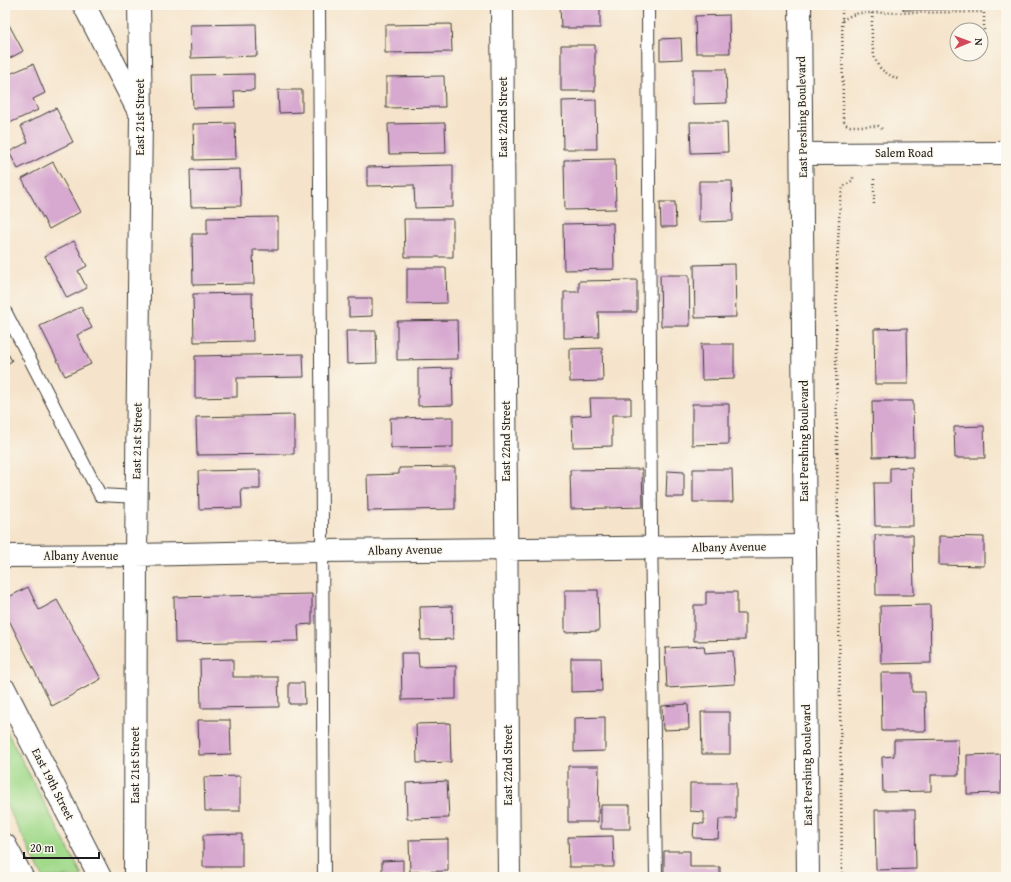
<svg xmlns="http://www.w3.org/2000/svg" width="1011" height="882" font-family="'Gentium Book Plus',serif">
<style>
.green{fill:#a2da8c;stroke:#5f7b54}
.building{fill:#d7a8d0}
.lines{fill:none;stroke-linecap:round;stroke-linejoin:round}
.lane-casing{stroke:#3d3a36;stroke-width:14}
.street-casing{stroke:#3d3a36;stroke-width:24}
.secondary-casing{stroke:#3d3a36;stroke-width:24}
.primary-casing{stroke:#3d3a36;stroke-width:24}
.path{stroke:#3d3a36;stroke-width:2.5;stroke-dasharray:1 3;stroke-linecap:butt}
.lane{stroke:#fff;stroke-width:12}
.street{stroke:#fff;stroke-width:22}
.secondary{stroke:#fff;stroke-width:22}
.primary{stroke:#fff;stroke-width:22}
.labels{text-anchor:middle;stroke-width:3;stroke-linejoin:round;paint-order:stroke}
.street-label{font-size:12px;fill:#1c1c1c;stroke:#fbf7ec}
</style>
<rect width="100%" height="100%" fill="#fbf7ec"/>
<filter id="ink" filterUnits="userSpaceOnUse"><feTurbulence type="fractalNoise" baseFrequency=".025" numOctaves="2"/><feDisplacementMap in="SourceGraphic" scale="8" xChannelSelector="R" yChannelSelector="G"/><feConvolveMatrix kernelMatrix="1 2 1 2 8 2 1 2 1" color-interpolation-filters="sRGB"/></filter>
<filter id="wash" filterUnits="userSpaceOnUse"><feTurbulence type="fractalNoise" baseFrequency=".012" numOctaves="4" result="noise"/><feDisplacementMap in="SourceGraphic" scale="16" xChannelSelector="R" yChannelSelector="G"/><feGaussianBlur stdDeviation="0.9" result="paint"/><feColorMatrix in="noise" values="0 0 0 0 0 0 0 0 0 0 0 0 0 0 0 0 0 1.4 0 .05"/><feComposite in="paint" operator="in"/></filter>
<g filter="url(#wash)">
<rect width="100%" height="100%" fill="#f5e4cb"/>
<path class="green" d="M5 728 82 875 78 877H43L5 802Z"/>
<g id="blocks">
<path class="building" d="M560 5H600V28H561Z
M903 5H968V9L903 10Z
M729 15 730 53H696L695 16Z
M6 19 23 51 5 61V20Z
M256 24 257 56 191 58 190 25Z
M451 24 452 52 385 53V25Z
M681 38 682 59 660 60V39Z
M561 45H595V91H561Z
M33 64 45 93 33 99 38 110 5 125V76Z
M693 69H726L727 103 693 104Z
M254 74V90L234 91 235 107 193 108 192 75Z
M444 76 445 107 386 108V77Z
M278 90H302V112L279 113Z
M596 100 597 149H563L562 101Z
M56 108 73 142 18 169 9 152 28 142 21 126Z
M690 122H727L728 152 691 153Z
M235 123 236 159 194 160 193 124Z
M445 123 446 153 389 154 388 124Z
M615 159 616 209 565 210 564 160Z
M53 162 80 212 49 229 22 179Z
M453 165V207L415 208 414 185 367 186V167Z
M240 169 241 206 191 207 190 170Z
M699 181H732L733 221 699 222Z
M660 202H675L676 227H661Z
M278 217V250H253L254 284 193 285 192 234H207V218Z
M404 219H453V257H405Z
M613 223 614 269 564 270 563 224Z
M74 241 87 266 78 271 87 288 67 298 45 256Z
M735 264 736 317 695 318 694 265Z
M407 268H446L447 303 407 304Z
M660 275H689L690 326H661Z
M637 280V312H598L599 337 564 338V292H579V281Z
M252 293 253 341 194 342 193 294Z
M349 298H372V316L349 317Z
M81 307 92 328 77 335 91 364 65 376 40 326Z
M457 320 458 359 397 360V321Z
M907 328 908 384H875L874 329Z
M346 331H376L377 363 347 364Z
M701 344H734V379L702 380Z
M5 348 12 361 5 365Z
M602 348 603 381 570 382V349Z
M303 354 304 377 237 378V397L195 398V356Z
M452 368 453 405 418 406V369Z
M590 398H631V415H612V446L573 447 572 416 591 415Z
M872 401H913L914 456 873 457Z
M692 404H729V444L692 445Z
M294 415V454L197 455 196 417Z
M453 417V447L391 448 390 418Z
M984 426 985 458H955L954 427Z
M455 467V509L368 511 367 475 399 474V468Z
M912 467 913 526H875L874 483H890V468Z
M642 469 643 507 571 509 570 470Z
M693 469H732L733 502H693Z
M260 470V489H241L242 508 199 509 198 471Z
M667 471 684 472V497H666Z
M875 535H913L914 595H876Z
M939 536 984 537V566L939 565Z
M28 587 39 610 57 600 101 679 52 706 5 612V599Z
M565 590H598L599 631 565 632Z
M706 592H737V614H745V640L694 641V605H706Z
M312 594V624L298 625 299 641 175 643 174 597Z
M930 605 931 663 881 664 880 606Z
M452 606 453 639 421 640 420 607Z
M704 646 705 653 733 651 735 684 667 688 665 648Z
M401 653H418L419 667 456 666V699L402 700Z
M571 658H601L602 691 571 692Z
M233 659V677H278L279 707 201 708 200 660Z
M881 673H912V692H925L926 731H882Z
M289 683H304L305 704H289Z
M688 704 689 729 663 730 662 706Z
M701 712H730V754H702Z
M605 717V751L574 752V718Z
M198 720H230L231 754 199 755Z
M450 723 451 762 417 763 416 724Z
M958 739 959 775H931V791L883 792 882 757 894 756V740Z
M1001 754V793L967 794V755Z
M568 766H599L598 822H568Z
M240 776V811H205L204 777Z
M447 781 449 818 407 819 406 783Z
M690 783H736V819H719L718 839 693 838 694 823 704 824V812L690 811Z
M601 805H630V829H601Z
M875 810H915L916 869 876 870Z
M242 834V867H203V835Z
M613 836 614 867H569L568 837Z
M448 839V871L410 872 409 840Z
M664 851H690V867H720V877H664Z
M403 860V877H382V861Z"/>
</g>
</g>
<g filter="url(#ink)">
<use href="#blocks" fill-opacity="0" stroke="#3d3a36" stroke-width="1"/>
<g class="lines">
<defs>
<path id="lane" d="M319 5 324 877
M648 5 651 529 656 877
M5 311 100 495 137 497"/>
<path id="street" d="M84 5 138 110
M502 5 509 877
M802 154 1006 153
M5 556 136 555 322 551 805 546
M135 877 136 555 141 115 139 5"/>
<path id="secondary" d="M5 690 100 877
M5 845 22 877"/>
<path id="primary" d="M800 5 808 877"/>
</defs>
<use href="#lane" class="lane-casing"/>
<use href="#street" class="street-casing"/>
<use href="#secondary" class="secondary-casing"/>
<use href="#primary" class="primary-casing"/>
<path class="path" d="M842 5 843 110C843 117 842 124 850 126H878L882 129
M872 5C873 23 868 55 881 69 887 74 893 77 900 80
M984 5V39
M842 20 852 15 859 13 984 12
M874 179V205
M842 877 836 354 837 264 840 202 843 187 853 180V177"/>
<use href="#lane" class="lane"/>
<use href="#street" class="street"/>
<use href="#secondary" class="secondary"/>
<use href="#primary" class="primary"/>
</g>
</g>
<g class="labels">
<g class="street-label">
<text transform="translate(140 117) rotate(-90)" y="4">East 21st Street</text>
<text transform="translate(503 117) rotate(-90)" y="4">East 22nd Street</text>
<text transform="translate(802 117) rotate(-91)" y="4">East Pershing Boulevard</text>
<text x="904" y="157">Salem Road</text>
<text transform="translate(137 441) rotate(-89)" y="4">East 21st Street</text>
<text transform="translate(506 441) rotate(-90)" y="4">East 22nd Street</text>
<text transform="translate(804 441) rotate(-90)" y="4">East Pershing Boulevard</text>
<text transform="translate(729 547) rotate(-1)" y="4">Albany Avenue</text>
<text transform="translate(405 550) rotate(-1)" y="4">Albany Avenue</text>
<text x="81" y="560">Albany Avenue</text>
<text transform="translate(135 765) rotate(-90)" y="4">East 21st Street</text>
<text transform="translate(508 765) rotate(-90)" y="4">East 22nd Street</text>
<text transform="translate(807 765) rotate(-91)" y="4">East Pershing Boulevard</text>
<text transform="translate(53 784) rotate(63)" y="4">East 19th Street</text>
</g>
</g>
<rect width="1011" height="882" fill="none" stroke="#fbf7ec" stroke-width="20"/>
<g transform="translate(969 42) rotate(89)"><circle r="19" fill="#fbf7ec" stroke="#a29f99"/>
<path d="M0-3L7 15L0 10L-7 15Z" fill="#d1495b"/>
<text y="-6" font-size="11" font-weight="bold" text-anchor="middle" fill="#1c1c1c">N</text>
</g>
<path d="M24 852v6h75v-6" fill="none" stroke="#1c1c1c" stroke-width="2"/>
<text x="30" y="852" font-size="12" fill="#1c1c1c" stroke="#fbf7ec" stroke-width="3" paint-order="stroke">20 m</text>
</svg>
